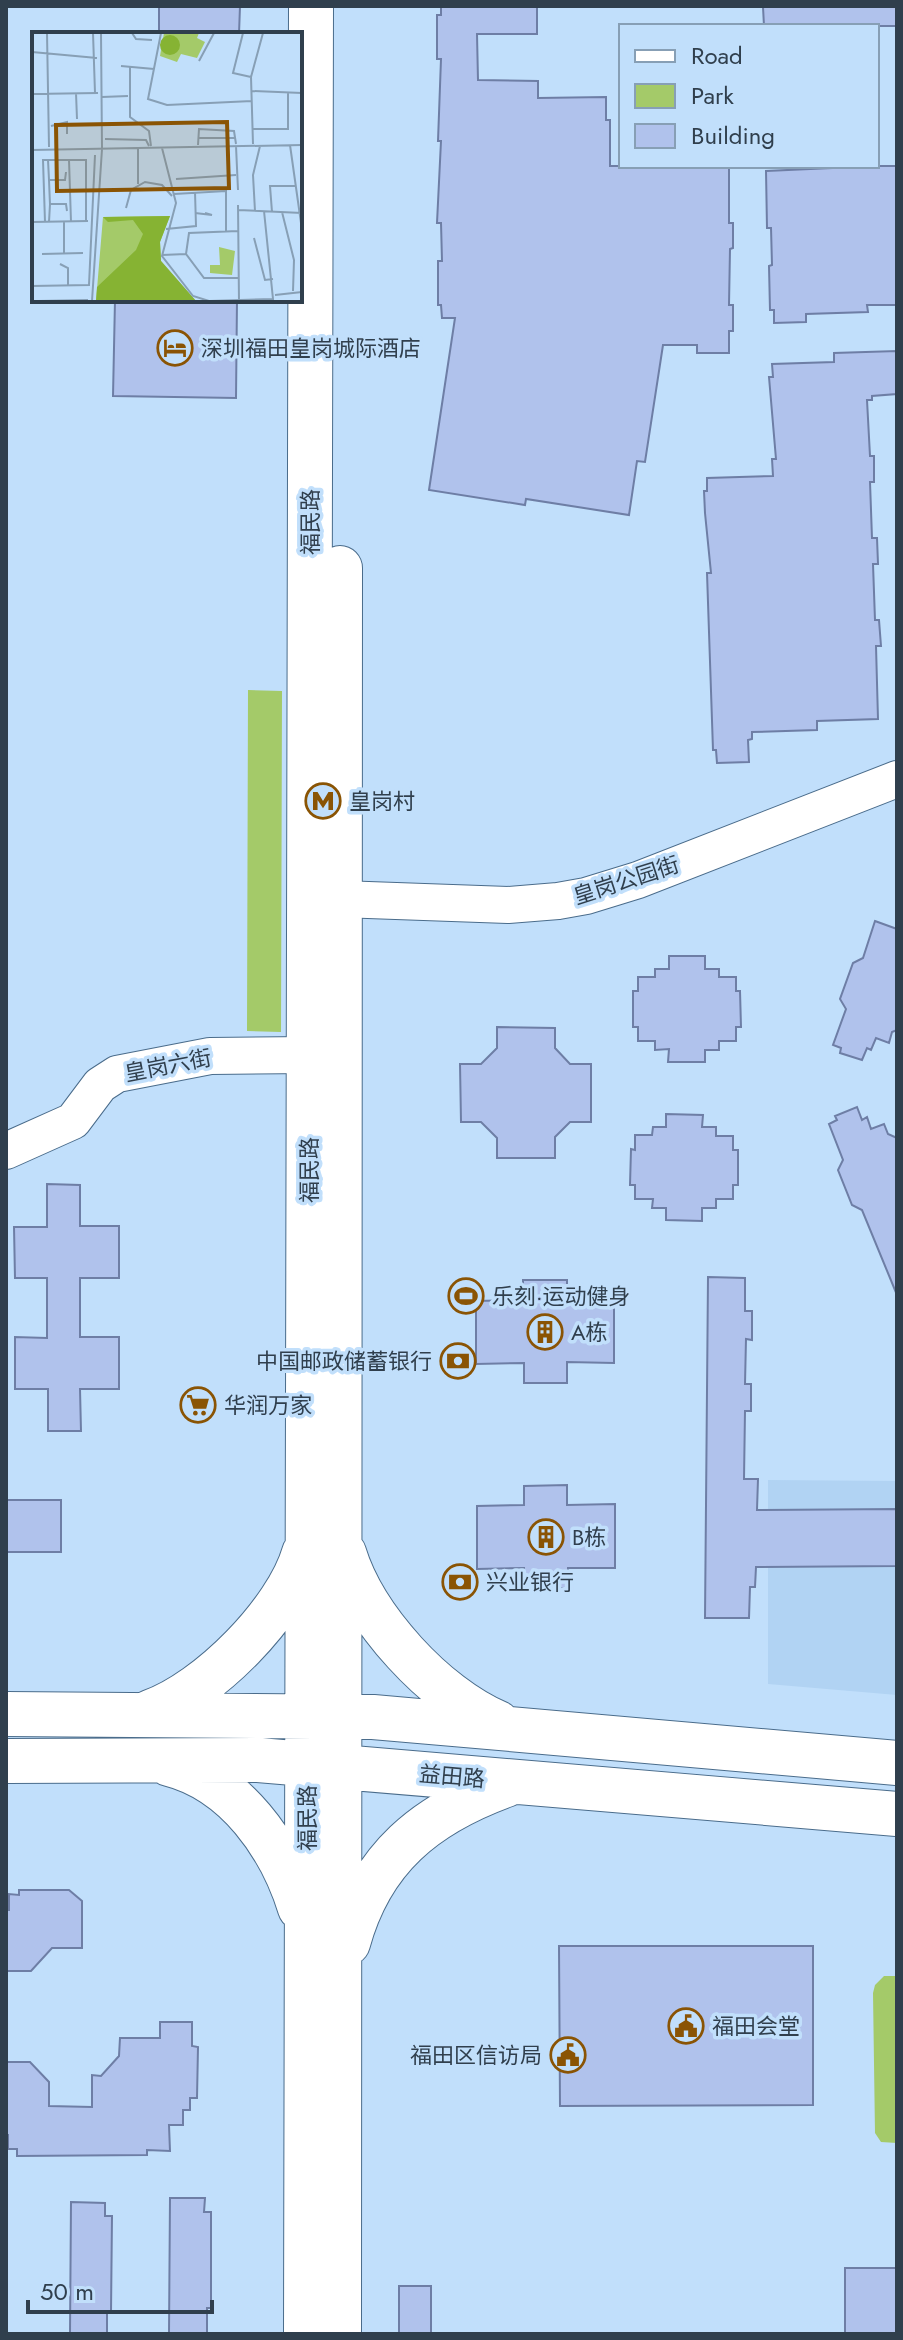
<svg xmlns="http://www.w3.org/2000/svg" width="903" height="2340" font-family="Jost,'Noto Sans SC',sans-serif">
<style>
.built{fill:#b1d3f3}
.green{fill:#a4ca69}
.building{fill:#b0c2ec;stroke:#6e7ea5;stroke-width:2}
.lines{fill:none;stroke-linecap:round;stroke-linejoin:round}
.minor-casing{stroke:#4a6c8b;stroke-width:38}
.major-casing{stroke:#4a6c8b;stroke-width:46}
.minor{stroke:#fff;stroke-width:36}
.major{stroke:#fff;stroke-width:44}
.labels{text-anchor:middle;stroke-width:7;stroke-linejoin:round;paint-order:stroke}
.poi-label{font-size:22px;fill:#303f4d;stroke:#c1dffb;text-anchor:start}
.street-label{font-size:22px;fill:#303f4d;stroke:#c1dffb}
.inset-road{fill:none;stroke:#879fb5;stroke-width:2}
.view{fill:#8a5404;fill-opacity:0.15;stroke:#8a5404;stroke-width:4}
.inset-edge{fill:none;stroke:#303f4d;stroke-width:4}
</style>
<rect width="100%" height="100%" fill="#c1dffb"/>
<path class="built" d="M768 1480 897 1481V1695L768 1684Z"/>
<path class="green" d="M248 690 282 691 281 1032 247 1031Z
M884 1976H897V2143L881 2142 875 2133 873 1993 875 1985Z"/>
<path class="building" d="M159 6H240L239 34H159Z
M441 6H537V34H477L478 80 538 81V98L606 97V120H610V166H729V223H733V248L730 249 729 305H733V331H729V353H697V345H663L645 462 637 461 629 515 526 499 525 505 429 490 455 318H442L441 305H438V261H442L441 223H437L441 141H438L441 59H437V15H441Z
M897 6V26H764L763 7Z
M830 166H897V305H867L868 312 806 314V322L774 323V310H770L769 266 772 265 771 228H767L766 171 831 168Z
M115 300H237L236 398 113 396Z
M897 351V394L872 396V400H867L870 456H874V482H870L872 538H877L878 564H873L875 620H879L881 646H876L878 719 817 721V730L752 732V739L748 740 749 762 717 763 716 750H713L707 573H711L705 513 704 491H707V478L773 476 772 459H776L769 377H773L772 364 834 362V353Z
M875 921 897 929V1030L892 1032 889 1043 876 1038 871 1050 867 1048 862 1060 840 1053 841 1048 833 1045 846 1009 840 999 853 963 863 958Z
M669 956H705V969H719V977H736V991H740L741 1027H736V1041H719V1050H705V1062H668L669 1049 655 1050V1041H638V1027H633V991H638V977H655V969H669Z
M497 1027 555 1028V1048L570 1064H591V1122H570L555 1137V1158H497V1138L481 1122H461L460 1064H481L497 1048Z
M857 1107 862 1120 867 1117 871 1129 884 1124 888 1134 897 1138V1295L862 1210 852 1205 838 1170 843 1160 829 1124 837 1120 835 1116Z
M666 1114 703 1115 702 1127H716V1136H733V1150H738V1185H733V1199H716V1208H702V1221L666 1220V1208H652L653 1199H635V1185H630L631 1149 635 1150V1135H652L653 1127H666Z
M47 1184 80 1185V1226H119V1278H80V1337H119V1389H80L81 1431H48V1389H15V1337L47 1338V1278H15L14 1227H47Z
M708 1277 745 1278V1311H752V1340L746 1339 745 1384H751V1411H745L744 1479H758L757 1510 897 1509V1566L756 1567 755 1587H750L749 1618H705Z
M523 1280H567V1300L614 1299V1363L567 1362V1383H524V1363L476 1364V1301L523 1300Z
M567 1485V1505L615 1504V1568H568V1588H524V1568L477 1569V1506L524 1505V1486Z
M6 1500H61V1552H6Z
M19 1890H69L82 1901V1948H52L31 1971H6V1910H9V1894L19 1895Z
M559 1946H813V2105L560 2106Z
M160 2022H192V2046L198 2047 197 2098H190V2110H183V2125H169L170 2151 147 2150V2155L17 2156V2149H8V2135H6V2062H30L49 2082V2106L92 2107V2075L101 2076 119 2056 120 2038H160Z
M170 2198H205L204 2212H211V2308H207V2334H169Z
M71 2202 105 2203V2216H112L111 2312H107V2334H70Z
M845 2268H897V2334H845Z
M399 2286H431V2334H399Z"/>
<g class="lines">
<defs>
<path id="minor" d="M340 899 508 905 558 901 586 896 638 880 897 779
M6 1151 73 1121 100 1085 117 1074 210 1056 309 1055"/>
<path id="major" d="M344 1553C364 1619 435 1696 498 1723
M150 1712C208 1692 287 1612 304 1553
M6 1714 373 1717 897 1763
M6 1761 258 1760 897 1814
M169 1764C236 1781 281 1846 300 1908
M348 1943C371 1858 426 1814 506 1785
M306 2334 311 6
M339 2334 340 568"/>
</defs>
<use href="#minor" class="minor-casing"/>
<use href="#major" class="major-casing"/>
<use href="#minor" class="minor"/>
<use href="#major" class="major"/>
</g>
<defs>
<symbol id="hotel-ring" viewBox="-11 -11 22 22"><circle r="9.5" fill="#c1dffb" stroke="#8a5404" stroke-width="1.5"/><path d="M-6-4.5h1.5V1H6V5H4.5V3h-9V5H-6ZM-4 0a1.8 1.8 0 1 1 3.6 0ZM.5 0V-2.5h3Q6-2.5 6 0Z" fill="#8a5404"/></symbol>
<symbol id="metro-ring" viewBox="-11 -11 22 22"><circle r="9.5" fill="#c1dffb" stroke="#8a5404" stroke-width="1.5"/><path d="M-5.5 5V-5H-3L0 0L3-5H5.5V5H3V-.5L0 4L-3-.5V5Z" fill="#8a5404"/></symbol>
<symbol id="stadium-ring" viewBox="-11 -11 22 22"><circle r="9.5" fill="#c1dffb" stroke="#8a5404" stroke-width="1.5"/><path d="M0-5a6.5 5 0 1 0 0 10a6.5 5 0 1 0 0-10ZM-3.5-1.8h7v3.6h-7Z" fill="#8a5404"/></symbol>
<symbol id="building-ring" viewBox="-11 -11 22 22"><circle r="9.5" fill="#c1dffb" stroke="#8a5404" stroke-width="1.5"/><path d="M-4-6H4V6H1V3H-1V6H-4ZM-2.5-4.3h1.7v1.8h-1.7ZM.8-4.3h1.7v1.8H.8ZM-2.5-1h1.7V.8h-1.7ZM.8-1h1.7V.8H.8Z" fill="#8a5404"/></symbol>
<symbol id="bank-ring" viewBox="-11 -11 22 22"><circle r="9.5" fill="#c1dffb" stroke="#8a5404" stroke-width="1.5"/><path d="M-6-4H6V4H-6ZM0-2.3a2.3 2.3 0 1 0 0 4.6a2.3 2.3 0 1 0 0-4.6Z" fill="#8a5404"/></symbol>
<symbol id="supermarket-ring" viewBox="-11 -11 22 22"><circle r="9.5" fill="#c1dffb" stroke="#8a5404" stroke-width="1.5"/><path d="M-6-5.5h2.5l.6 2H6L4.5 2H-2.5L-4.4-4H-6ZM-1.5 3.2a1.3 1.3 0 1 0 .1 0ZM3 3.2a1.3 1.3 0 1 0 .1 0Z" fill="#8a5404"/></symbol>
<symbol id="civic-ring" viewBox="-11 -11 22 22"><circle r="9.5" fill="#c1dffb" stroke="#8a5404" stroke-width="1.5"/><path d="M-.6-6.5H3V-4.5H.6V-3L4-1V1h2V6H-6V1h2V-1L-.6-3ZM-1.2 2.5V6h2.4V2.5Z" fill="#8a5404"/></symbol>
</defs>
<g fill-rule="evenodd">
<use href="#hotel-ring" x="155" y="328" width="40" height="40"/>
<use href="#metro-ring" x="303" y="781" width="40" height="40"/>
<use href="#stadium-ring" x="446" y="1276" width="40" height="40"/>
<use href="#building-ring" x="525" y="1312" width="40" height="40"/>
<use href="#bank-ring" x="438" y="1341" width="40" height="40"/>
<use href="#supermarket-ring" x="178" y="1385" width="40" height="40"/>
<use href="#building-ring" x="526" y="1517" width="40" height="40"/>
<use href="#bank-ring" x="440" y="1562" width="40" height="40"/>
<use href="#civic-ring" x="666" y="2006" width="40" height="40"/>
<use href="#civic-ring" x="548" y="2035" width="40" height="40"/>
</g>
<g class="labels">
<g class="poi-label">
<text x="201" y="356">深圳福田皇岗城际酒店</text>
<text x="349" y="809">皇岗村</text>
<text x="492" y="1304">乐刻·运动健身</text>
<text x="571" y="1340">A栋</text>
<text x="432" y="1369" text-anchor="end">中国邮政储蓄银行</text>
<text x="224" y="1413">华润万家</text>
<text x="572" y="1545">B栋</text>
<text x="486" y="1590">兴业银行</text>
<text x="712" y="2034">福田会堂</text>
<text x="542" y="2063" text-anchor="end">福田区信访局</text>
</g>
<g class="street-label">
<text transform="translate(310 522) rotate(-90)" y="8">福民路</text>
<text transform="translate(626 880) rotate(-18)" y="8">皇岗公园街</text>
<text transform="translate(168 1065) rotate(-11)" y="8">皇岗六街</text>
<text transform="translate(309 1170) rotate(-90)" y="8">福民路</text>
<text transform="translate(452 1776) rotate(5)" y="8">益田路</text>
<text transform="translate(307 1818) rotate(-90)" y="8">福民路</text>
</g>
</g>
<g transform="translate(32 32)">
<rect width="270" height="270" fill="#c1dffb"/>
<path d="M132 1H167L165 6 173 10 165 26 149 22 145 30 128 24ZM138 184 128 210 129 229 164 269H64L71 185ZM187 215 203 219 200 243 178 241V233H188Z" fill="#a4ca69"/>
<path d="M128 13a10 10 0 1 1 20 0a10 10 0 1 1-20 0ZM138 184 128 210 129 229 164 269H64L65 255 104 218 111 202 101 188 76 190 71 185Z" fill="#86b333"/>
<path class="inset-road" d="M15 1 17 115M61 1 63 61M73 1H100L104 7 120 8M129 1 116 67 135 73 220 69M211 1 201 41 219 45M0 20 65 26M167 29 182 1M89 34 122 37M98 34V85L117 99 119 114M220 59 270 61M44 61 45 87M0 62 66 61M70 65 96 64M19 94 35 90V102M221 97H256V60M166 106H204M73 107 114 108 117 114M221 112 219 45 231 1M166 113 167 97 202 99 204 112M258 113 270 198M204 114 206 158M106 116V152M130 116 144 171 130 224 161 264 177 269 241 267 232 179M0 118 270 113M16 128 17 148H33L34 140M37 128 39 190M144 147 204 143M17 148 18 173M142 162 194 159V199M206 173 207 269M94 176 99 158 113 150 130 153 140 164M206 178 270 181M223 179 221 143 228 114M240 180 238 154H263M250 180 262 228 261 259M163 181 180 183 173 181M0 190 56 189M13 190 11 128H54V189M17 190 18 172H34L35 179M134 197 164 194 163 160M206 199 157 201 154 222 172 246H207M222 206 233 248 241 247M32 221V190M10 222 51 221M130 223 154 222M28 232 36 236V253M0 254 57 253 63 123M243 263 270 260M6 269 56 268M60 269 70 117 69 1"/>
<path class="view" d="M195 90 197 156 25 159 24 93Z"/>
<rect width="270" height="270" class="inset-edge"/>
</g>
<rect width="903" height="2340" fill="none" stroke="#303f4d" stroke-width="16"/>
<rect x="619" y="24" width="260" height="144" fill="#c1dffb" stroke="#879fb5" stroke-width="2"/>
<rect x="635" y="50" width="40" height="12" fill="#ffffff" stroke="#879fb5" stroke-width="2"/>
<text x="691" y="64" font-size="24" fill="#303f4d">Road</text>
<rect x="635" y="84" width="40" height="24" fill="#a4ca69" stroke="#879fb5" stroke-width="2"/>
<text x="691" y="104" font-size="24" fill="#303f4d">Park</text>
<rect x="635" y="124" width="40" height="24" fill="#b0c2ec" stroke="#879fb5" stroke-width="2"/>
<text x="691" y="144" font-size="24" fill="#303f4d">Building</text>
<path d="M28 2300v12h184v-12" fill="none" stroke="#303f4d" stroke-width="4"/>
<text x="40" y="2300" font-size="24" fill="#303f4d" stroke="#c1dffb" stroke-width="6" paint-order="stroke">50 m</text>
</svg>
